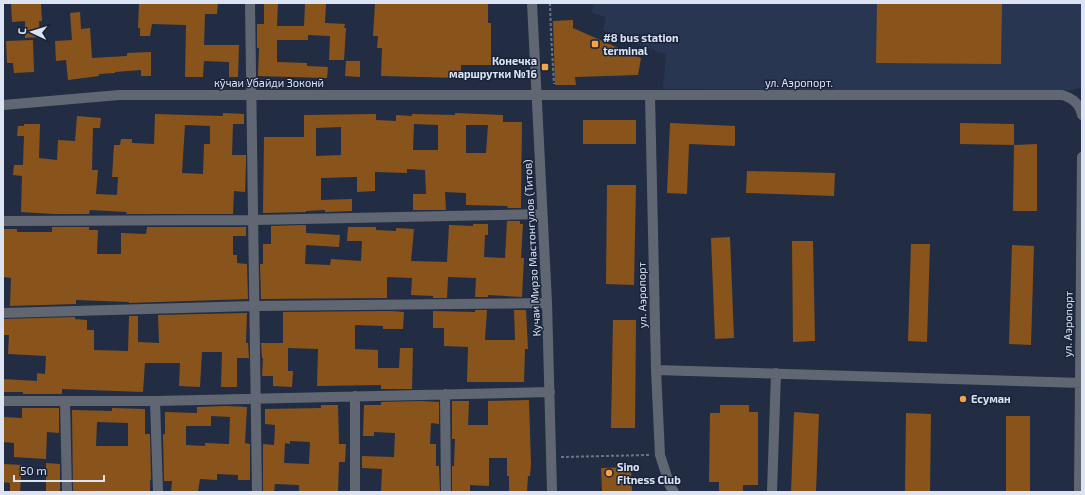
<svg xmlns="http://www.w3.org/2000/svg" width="1085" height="495" font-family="'Exo 2',sans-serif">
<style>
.built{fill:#283651}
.building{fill:#89541b;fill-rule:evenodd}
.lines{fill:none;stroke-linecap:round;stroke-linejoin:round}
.path{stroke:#6b7488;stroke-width:2;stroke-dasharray:3 2;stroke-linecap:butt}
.minor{stroke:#616772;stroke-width:10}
.poi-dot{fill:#f7a149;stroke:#182339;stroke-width:1.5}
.labels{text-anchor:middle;stroke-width:3;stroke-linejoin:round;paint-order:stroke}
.poi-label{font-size:11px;font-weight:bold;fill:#dce3f2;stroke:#182339;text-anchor:start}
.street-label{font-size:11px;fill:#dce3f2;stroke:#182339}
</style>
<rect width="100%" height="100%" fill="#222d43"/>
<path class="built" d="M593 3H1082V87L1068 91H1002L663 89 666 55 603 30 606 17 592 13Z"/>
<path class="building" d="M11 3H41L42 21H39L40 37 25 38V21L12 22Z
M139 3H218L217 14H205L204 45H239L238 77H229V62L204 61 203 77H185L186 25 152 24 150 36H140V28H138Z
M264 3H278L277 26H304L305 4H326L325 23 345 24 344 28H346L344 60H329L330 36 308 35V40H277V62L307 63V66L328 67 327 78 258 76 259 48H257V24H264Z
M375 3H488V23H491V65H461V78L381 76 382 48H377L378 36H373Z
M877 3H1002L1001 64 876 63Z
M80 12 81 29 90 28 92 58 127 56V53L151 52V76H141V70L115 72V73L99 74V76L68 80 66 60 56 61 55 41 72 40 70 13Z
M573 20V28L641 58 638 75 575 77 576 85H555L553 21Z
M33 40 34 72 14 73 13 63H7L6 41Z
M346 61H360V77L345 76Z
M223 113 244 114V124H233L232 155H246V165L245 192 234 191 233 214H126L127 212 90 210 89 214H53L21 212 22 176 13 175 14 165H23L24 136H17L18 126H24V124H40L39 158 57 160 58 140 75 141 77 116 101 118 100 128H93L92 170H98L96 194 117 195 118 177H112L114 145H120L121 139H132V143L154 144 155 114 223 116ZM185 125 210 126V144H204L203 174 182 173Z
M455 113 503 115V122H522L521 208H507L508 206 466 205V193L445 192 446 210H413V194H426L425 170 407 169V173L375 172V191L357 192V177L321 178V200L352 199V211L325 212V210L306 211V212L263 213 264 137H304V115L376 114V120L396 121V115L412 116V114L455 115ZM414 124 438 125V150H413ZM466 125H488L486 153H466ZM341 127V155L316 156V128Z
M583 120H636V144H583Z
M670 123 735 126V146L689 144 687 194 667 193Z
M960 123 1014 124V145L960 144Z
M1037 144V211H1013L1014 145Z
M747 171 835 173 834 196 746 193Z
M607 185H636L634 285 606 284Z
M507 221H520V224H523L521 258H524L522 297 488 295V297H475L476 278 448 277 447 298H433V296L411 295 412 278 387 277V298L261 299 260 264H263V244H271V226L306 225V233L340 235 339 247 306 245 305 264 330 265 331 259 361 261 362 241H347L348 227H376V230L396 231V228L414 229 411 261 447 262 449 225 473 226V224H488V235H485L484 257 505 258Z
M52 227H89V230H98L97 254H121V233L146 234 147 227H246V236H233V255H237V263L247 264 248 299 129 303V302L76 300V304L10 306 11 278 3 277V229H17V232H52Z
M730 237 734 338 715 339 711 238Z
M792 241H813L815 341 793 342Z
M911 244H930L927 342 908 341Z
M1012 245 1034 246 1031 345 1009 344Z
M475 310H487L485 340H515L514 310H526L528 349H525L524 382H467L468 347 444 346V328H433V311L475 312Z
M390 311 404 312 403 329H383V326L355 325V349L378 350V368H399L400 348H413L412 389H381V385L317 386 318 349 288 348V371H293L292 387 273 386V376H262L263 358H262L261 343H283V312Z
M247 313 246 343H248L249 358H237V387H221L222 352H202L200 387 179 386 180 363H145L143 392 62 389V394H23V392H3V379L37 381V373L45 374 46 356 8 354 9 335H3V319L75 317V319L87 320V330H94V350L128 351 129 316H138V342L159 343 158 315Z
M613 320H636L635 428H611Z
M529 400 531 464 530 476H528L527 492H509V476H507V458H489V486L470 485V492H452V466H454L455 439H452V401H469L468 425H488V401Z
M421 401 439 402V424L431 423 430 444H436V466H439L440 492H381L382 469 362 468V456L394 457 395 433 374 432V436H363L364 405H381V402Z
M321 405H338L339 444H346L345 462H339L338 492H299V485L275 484 274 492H263V444L274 445 275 425 265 424V409L321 408ZM290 441 310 442 309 464 284 463 285 443 290 444Z
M720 405H749V412H758V485H743V491H719V482H709L710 413H720Z
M226 406 247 407 245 443 250 444V480H238V475L217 474V480L200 479 198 492H171L172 481H164L163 434H165V412L197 413V407ZM211 416 230 417 229 444 205 443V446L186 445V426H211Z
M22 408H59V433L47 432 46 459 14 457V443L3 442V417L22 418Z
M112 408 145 409V434H150L151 480H150V492H73L72 410 112 411ZM97 422 128 423V446H96Z
M794 412 819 414 816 492H791Z
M906 413 931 414 930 492H905Z
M1006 416H1030V492H1006Z
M46 463 60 464V492H46Z
M3 464 22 465 20 492H10V483L3 482Z
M631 467 632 492H602L601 468Z"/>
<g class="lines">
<path class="path" d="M550 3 551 33 554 84
M561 457 649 455"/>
<path class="minor" d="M250 3 257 492
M532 3 547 303 552 492
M650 95 656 370 660 455 670 486 674 492
M3 105 119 95H1062C1073 98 1080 104 1082 115
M3 221 253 220 542 214
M3 313 254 306 547 303
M656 370 1082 383
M445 394 446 492
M355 396V492
M3 401H155L550 392
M65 401 67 492
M155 401 158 492
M772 492 776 373
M1079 492 1082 157"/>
</g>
<g class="poi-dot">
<rect x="591" y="40" width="8" height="8" rx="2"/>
<rect x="541" y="63" width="8" height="8" rx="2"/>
<circle cx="963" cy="399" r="4"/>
<circle cx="609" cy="473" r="4"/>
</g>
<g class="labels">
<g class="poi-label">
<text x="603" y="42">#8 bus station<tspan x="603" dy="13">terminal</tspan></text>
<text x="537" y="65" text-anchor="end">Конечка<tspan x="537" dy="13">маршрутки №16</tspan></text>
<text x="971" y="403">Есуман</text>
<text x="617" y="471">Sino<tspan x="617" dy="13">Fitness Club</tspan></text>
</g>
<g class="street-label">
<text x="269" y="87">кӯчаи Убайди Зоконӣ</text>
<text x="799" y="87">ул. Аэропорт.</text>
<text transform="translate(532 248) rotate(-93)" y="4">Кучаи Мирзо Мастонгулов (Титов)</text>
<text transform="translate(642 295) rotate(-91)" y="4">ул. Аэропорт</text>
<text transform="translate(1068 324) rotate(-89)" y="4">ул. Аэропорт</text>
</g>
</g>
<rect width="1085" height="495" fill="none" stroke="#dce3f2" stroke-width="8"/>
<g transform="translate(32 32) rotate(274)" stroke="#182339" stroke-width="3" paint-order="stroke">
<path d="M0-3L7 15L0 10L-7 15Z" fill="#dce3f2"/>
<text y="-6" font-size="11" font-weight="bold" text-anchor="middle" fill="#dce3f2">С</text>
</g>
<path d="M14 475v6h90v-6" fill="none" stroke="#dce3f2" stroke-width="2"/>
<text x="20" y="475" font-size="12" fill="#dce3f2" stroke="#182339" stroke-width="3" paint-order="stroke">50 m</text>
</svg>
